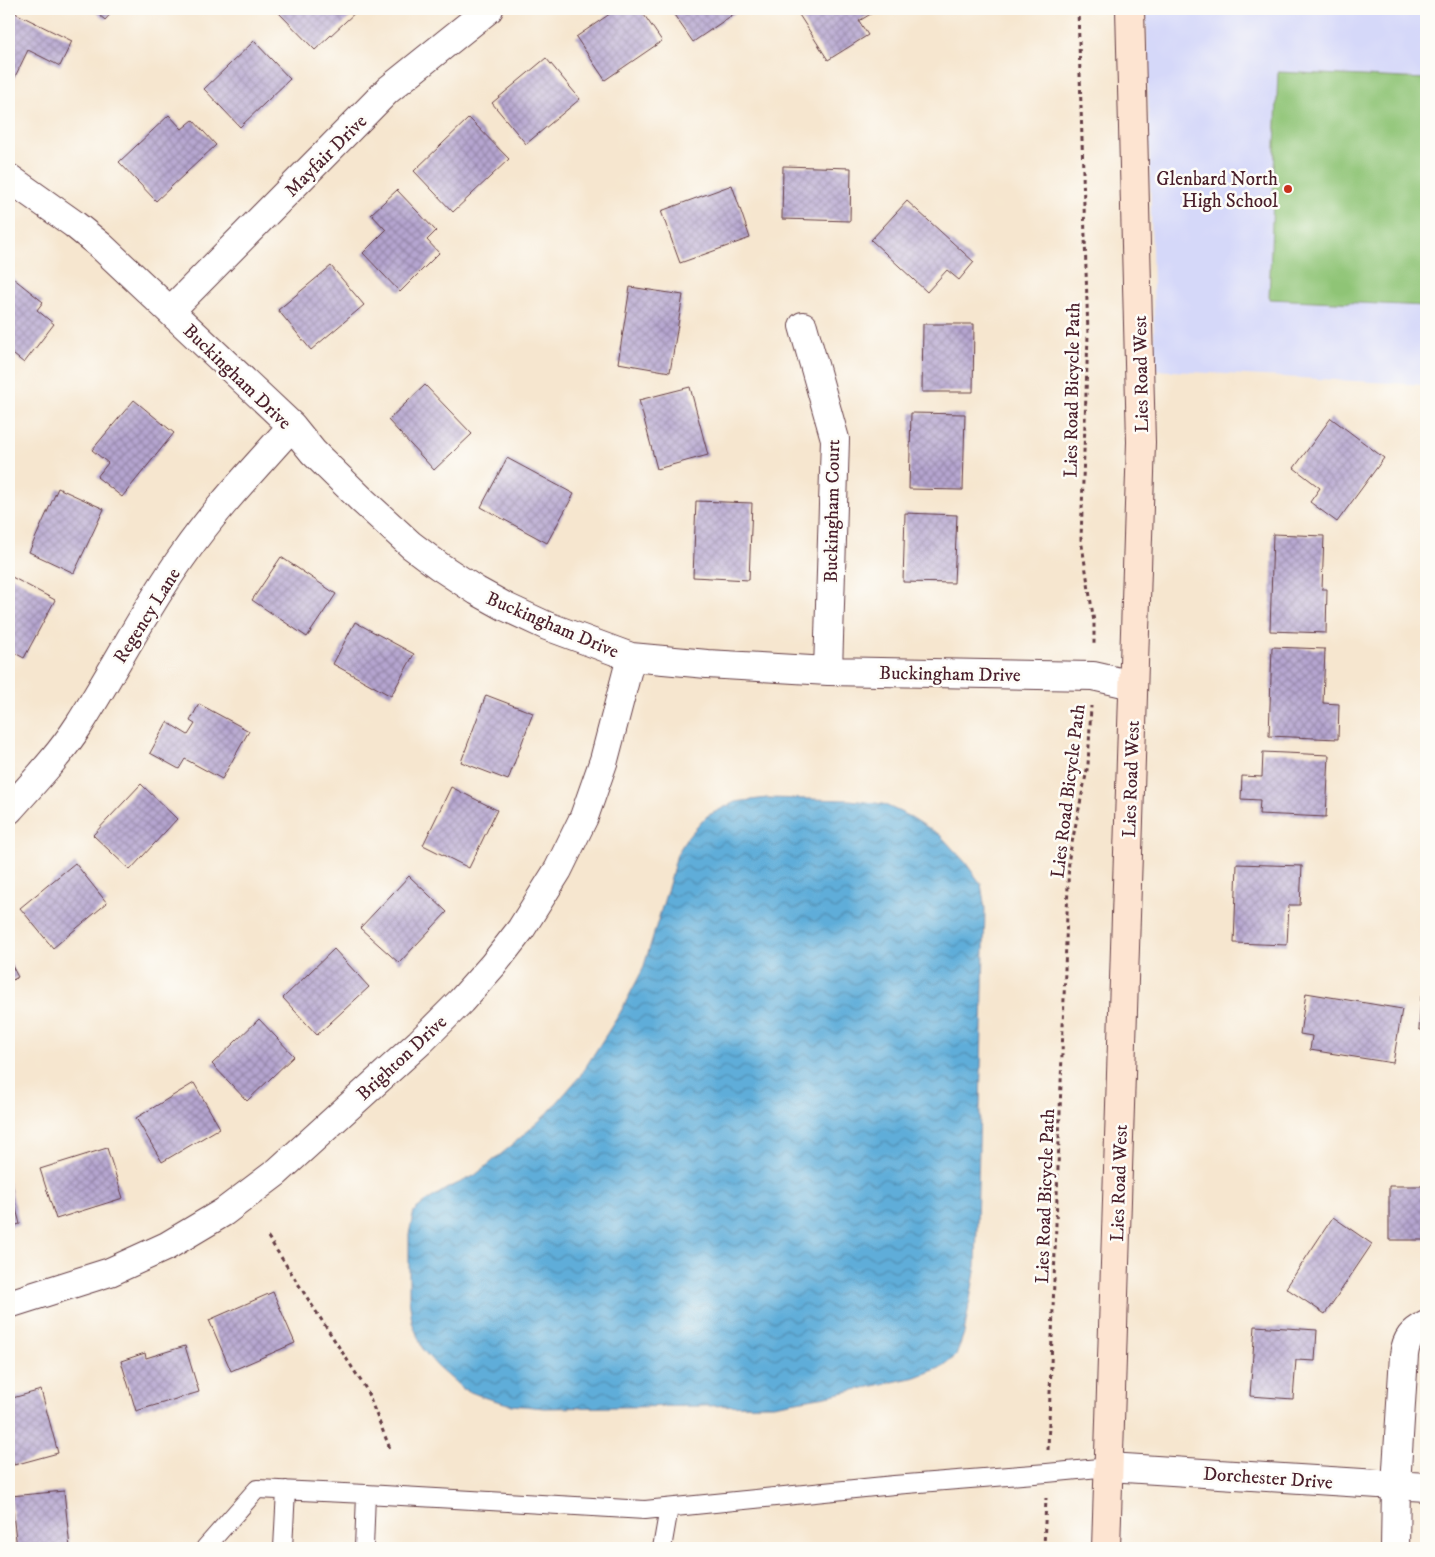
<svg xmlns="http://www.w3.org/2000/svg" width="1435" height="1557" font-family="'IM FELL DW Pica',serif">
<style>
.built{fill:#d5d8f9}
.green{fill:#8fc476;stroke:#6c7250}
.water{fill:url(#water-waves);stroke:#546682}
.building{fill:url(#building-cross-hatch)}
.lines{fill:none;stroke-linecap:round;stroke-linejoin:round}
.lane-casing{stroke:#643d44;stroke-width:20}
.street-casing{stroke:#643d44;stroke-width:30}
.secondary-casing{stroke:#643d44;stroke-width:30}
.path{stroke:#643d44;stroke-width:3;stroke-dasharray:4 4;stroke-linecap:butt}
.lane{stroke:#fff;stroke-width:18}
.street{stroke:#fff;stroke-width:28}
.secondary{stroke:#fde4d1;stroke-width:28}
.poi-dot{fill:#c8321e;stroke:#fdfcf7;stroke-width:2}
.labels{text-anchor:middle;stroke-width:5;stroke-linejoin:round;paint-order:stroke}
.street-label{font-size:19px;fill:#4a1f2b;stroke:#fdfcf7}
.poi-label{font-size:19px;fill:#4a1f2b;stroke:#fdfcf7;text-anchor:end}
</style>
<defs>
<pattern id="water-waves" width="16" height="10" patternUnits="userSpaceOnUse" patternTransform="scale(1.25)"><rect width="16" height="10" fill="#5fadd9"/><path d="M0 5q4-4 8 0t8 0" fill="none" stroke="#508cb0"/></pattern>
<pattern id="building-cross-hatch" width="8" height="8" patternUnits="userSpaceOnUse" patternTransform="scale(1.25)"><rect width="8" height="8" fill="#b5a5d0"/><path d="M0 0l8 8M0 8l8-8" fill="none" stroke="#9586a9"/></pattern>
</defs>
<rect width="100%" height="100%" fill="#fdfcf7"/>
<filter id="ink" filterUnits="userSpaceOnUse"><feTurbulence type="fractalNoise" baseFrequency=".02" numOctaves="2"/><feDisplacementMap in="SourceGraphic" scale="10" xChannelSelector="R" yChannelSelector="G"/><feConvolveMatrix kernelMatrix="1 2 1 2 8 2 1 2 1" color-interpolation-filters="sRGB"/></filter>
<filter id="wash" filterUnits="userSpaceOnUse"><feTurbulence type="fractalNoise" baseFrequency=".0096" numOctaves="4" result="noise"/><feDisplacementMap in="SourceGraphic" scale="20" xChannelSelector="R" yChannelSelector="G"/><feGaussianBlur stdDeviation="1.12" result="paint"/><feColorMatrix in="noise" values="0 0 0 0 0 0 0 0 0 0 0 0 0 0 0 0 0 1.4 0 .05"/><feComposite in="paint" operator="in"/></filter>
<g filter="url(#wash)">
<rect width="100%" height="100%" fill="#f6e6cf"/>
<path class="built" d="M1146 9H1426V385L1155 370Z"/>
<path class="green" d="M1278 72 1426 79V306L1269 299Z"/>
<path class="water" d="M767 798 850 800 883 804 911 817 940 835 965 862 981 884 985 909 976 1266 964 1333 956 1356 942 1367 916 1377 826 1396 773 1405 544 1408 512 1405 486 1398 463 1389 437 1366 423 1350 412 1322 409 1298V1234L414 1211 425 1202 446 1189 474 1176 511 1146 547 1114 580 1076 620 1013 643 969 670 881 677 854 687 838 707 816 735 802Z"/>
<g id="blocks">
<path class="building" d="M92 9H115L105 20Z
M284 9H359L315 50 279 13Z
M617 9H640L662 41 605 80 576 37Z
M670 9H741L693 42Z
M797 9H879L859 21 868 35 828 60 796 10Z
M9 10 72 41 60 66 28 50 9 89Z
M254 41 290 79 240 127 204 89Z
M546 58 580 99 526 144 492 103Z
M169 115 182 129 193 120 216 145 156 201 119 162Z
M469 118 509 159 453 212 414 171Z
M783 166 851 168 850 221 782 219Z
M732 185 750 238 680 263 661 211Z
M397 190 436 231 427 240 439 253 400 292 363 253 386 230 371 214Z
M907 201 974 262 959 280 947 270 927 292 871 240Z
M331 266 364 305 311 350 278 310Z
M13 278 43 302 37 310 54 324 24 363 9 351V283Z
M630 287 683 295 670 372 618 363Z
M923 324H974L973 392H922Z
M425 385 472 434 434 470 388 420Z
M690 387 708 455 657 469 639 400Z
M134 400 174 433 122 497 97 477 108 463 92 450Z
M911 413 965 414 963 490 909 489Z
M1331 418 1384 458 1337 522 1310 502 1320 488 1294 468Z
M507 458 574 494 547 543 481 507Z
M58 488 104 509 74 573 29 552Z
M696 501 752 503 749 580 693 577Z
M905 513 957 515 954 583 903 582Z
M1273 534 1324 536 1322 589H1327L1326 633 1270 631Z
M281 557 336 594 307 637 252 600Z
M10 576 55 600 24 658 9 650V579Z
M355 622 414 654 391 696 333 664Z
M1272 647 1325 649 1323 703 1339 704 1338 739 1269 736Z
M486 695 533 713 508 780 461 762Z
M199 704 249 731 222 779 185 759 179 769 150 753 167 722 188 735 195 724 190 721Z
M1263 752 1329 755 1326 817 1259 814 1260 800 1241 799 1242 776 1262 777Z
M141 784 177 819 130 870 93 835Z
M451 787 497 810 469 868 423 845Z
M75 863 107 903 53 948 20 908Z
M1237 864 1302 866 1300 905H1289L1287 945 1234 943Z
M409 876 447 912 399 963 360 928Z
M334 949 369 987 317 1035 283 998Z
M9 960 18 977 9 982Z
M1306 993 1402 1009 1393 1063 1310 1050 1312 1036 1300 1034Z
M1421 996H1426V1030H1419Z
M259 1019 294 1056 247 1101 212 1064Z
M194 1083 220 1128 162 1162 136 1118Z
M107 1148 123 1198 56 1219 40 1169Z
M9 1182 20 1224 9 1227Z
M1389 1186H1426V1240H1389Z
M1333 1217 1372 1244 1325 1314 1286 1288Z
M273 1292 295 1343 231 1371 209 1320Z
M1255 1326 1317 1330 1315 1361 1296 1360 1293 1399 1250 1396Z
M185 1346 199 1392 136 1411 121 1361 145 1353 146 1358Z
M41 1390 58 1453 14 1465 9 1448V1399Z
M64 1491 70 1548H17L11 1496Z"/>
</g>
</g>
<g filter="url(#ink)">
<use href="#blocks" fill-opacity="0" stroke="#643d44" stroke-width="1"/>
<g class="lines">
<defs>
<path id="lane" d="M205 1548 257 1489 366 1494
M283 1548 286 1490
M364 1548 366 1494 645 1510 894 1485 1047 1473 1109 1467
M662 1548 669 1508"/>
<path id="street" d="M9 178 74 224 101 246 292 426 313 452 363 501 411 545 439 566 477 591 506 607 547 626 631 657 707 664 828 671 1093 676 1133 685
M170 311 388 90 489 9
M803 326 835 439 828 671
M9 810C33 783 59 756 79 725 115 669 145 608 184 554 216 508 255 468 292 426
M9 1304 110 1272 167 1246 224 1212 277 1172 420 1042 461 1001 493 965 521 929 558 870 584 817 604 760 631 657
M1109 1467 1426 1487
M1395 1548 1396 1485 1404 1355C1406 1339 1412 1332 1426 1325"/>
<path id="secondary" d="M1106 1548 1141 442 1130 9"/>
</defs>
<use href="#lane" class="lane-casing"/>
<use href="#street" class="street-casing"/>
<use href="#secondary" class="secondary-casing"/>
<path class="path" d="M1078 9 1088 335 1081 539 1094 622V647
M268 1237 366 1389 391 1451
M1048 1450 1069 857 1088 765 1091 706
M1044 1548 1046 1498"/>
<use href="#lane" class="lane"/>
<use href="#street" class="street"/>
<use href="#secondary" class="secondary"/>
</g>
</g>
<circle class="poi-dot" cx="1288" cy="189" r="5"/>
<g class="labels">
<g class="street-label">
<text transform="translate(325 155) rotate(-45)" y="7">Mayfair Drive</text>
<text transform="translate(1140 374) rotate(-91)" y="7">Lies Road West</text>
<text transform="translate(238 376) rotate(44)" y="7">Buckingham Drive</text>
<text transform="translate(1071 390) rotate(-89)" y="7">Lies Road Bicycle Path</text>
<text transform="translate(831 511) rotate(-89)" y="7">Buckingham Court</text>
<text transform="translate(146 615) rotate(-58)" y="7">Regency Lane</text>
<text transform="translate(553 624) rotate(23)" y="7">Buckingham Drive</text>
<text transform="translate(950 673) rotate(1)" y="7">Buckingham Drive</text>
<text transform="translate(1130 779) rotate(-88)" y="7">Lies Road West</text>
<text transform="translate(1067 791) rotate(-83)" y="7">Lies Road Bicycle Path</text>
<text transform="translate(401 1057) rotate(-43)" y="7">Brighton Drive</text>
<text transform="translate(1118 1183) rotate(-88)" y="7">Lies Road West</text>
<text transform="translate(1044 1196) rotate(-88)" y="7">Lies Road Bicycle Path</text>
<text transform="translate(1268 1477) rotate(4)" y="7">Dorchester Drive</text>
</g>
<g class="poi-label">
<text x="1278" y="185">Glenbard North<tspan x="1278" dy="22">High School</tspan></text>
</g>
</g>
<rect width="1435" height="1557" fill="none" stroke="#fdfcf7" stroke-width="30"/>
</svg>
